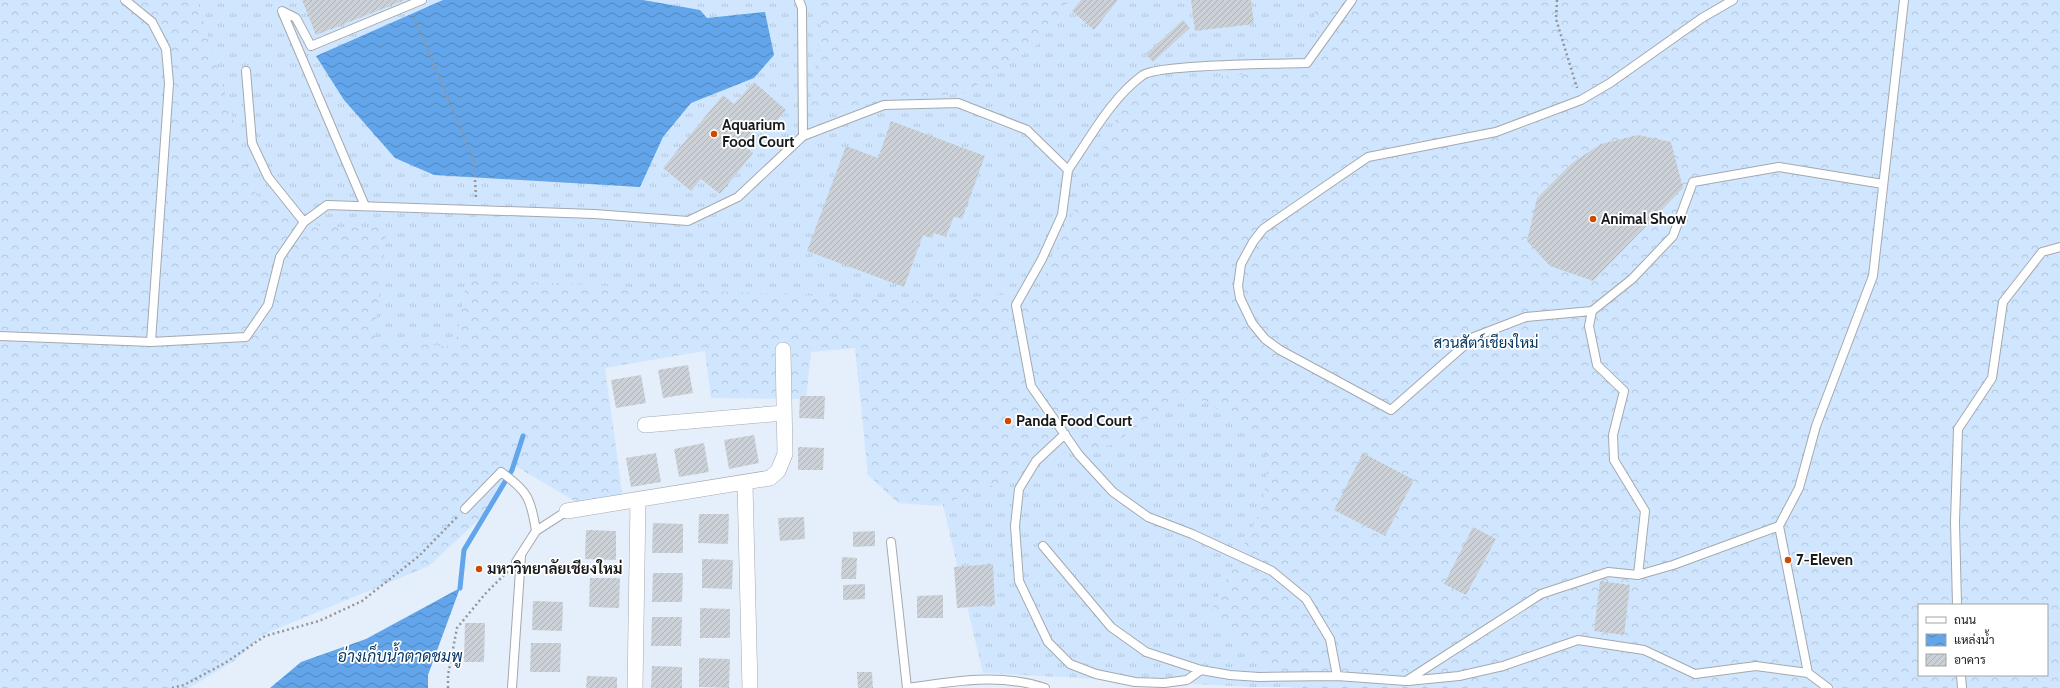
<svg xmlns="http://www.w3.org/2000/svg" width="2060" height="688" font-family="Cabin,Sarabun,sans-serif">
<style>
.built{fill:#e4effb}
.grass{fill:url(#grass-tufts);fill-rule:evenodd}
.forest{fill:url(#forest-crowns);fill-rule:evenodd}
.water{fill:url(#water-waves)}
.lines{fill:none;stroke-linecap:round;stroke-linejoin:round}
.stream{stroke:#62a5ea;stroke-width:5}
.building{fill:url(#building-hatch)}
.lane-casing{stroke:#a4a9af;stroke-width:10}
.street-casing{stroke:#a4a9af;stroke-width:16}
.path{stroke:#939598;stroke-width:2.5;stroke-dasharray:2 3;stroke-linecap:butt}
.lane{stroke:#fff;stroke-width:8}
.street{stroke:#fff;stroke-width:15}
.poi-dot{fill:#ce4a00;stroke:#fff;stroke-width:1.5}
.labels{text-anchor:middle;stroke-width:3.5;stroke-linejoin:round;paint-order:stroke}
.poi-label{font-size:15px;font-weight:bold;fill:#17191b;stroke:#fff;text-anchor:start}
.park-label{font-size:15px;fill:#033661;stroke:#fff}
.water-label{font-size:16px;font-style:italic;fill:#093a67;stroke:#fff}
</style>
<defs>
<pattern id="grass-tufts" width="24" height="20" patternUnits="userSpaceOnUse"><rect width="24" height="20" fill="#d0e6fe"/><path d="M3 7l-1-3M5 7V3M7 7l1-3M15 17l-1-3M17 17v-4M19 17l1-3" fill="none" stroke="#b2c5d9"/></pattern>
<pattern id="forest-crowns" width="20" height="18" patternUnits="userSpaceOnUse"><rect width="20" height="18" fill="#d0e6fe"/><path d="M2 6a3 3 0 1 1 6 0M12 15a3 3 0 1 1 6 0" fill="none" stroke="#b2c5d9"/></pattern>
<pattern id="water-waves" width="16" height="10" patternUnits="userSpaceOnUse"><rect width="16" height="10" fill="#62a5ea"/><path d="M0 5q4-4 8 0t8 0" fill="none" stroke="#5086bd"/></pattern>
<pattern id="building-hatch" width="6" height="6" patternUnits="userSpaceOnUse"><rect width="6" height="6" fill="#cbd1d7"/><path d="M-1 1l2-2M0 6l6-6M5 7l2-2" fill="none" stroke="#aeb3b8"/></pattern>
</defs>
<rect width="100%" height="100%" fill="#f7fafe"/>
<path class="built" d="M896 309 1748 688H0L490 342Z"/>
<path class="grass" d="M0 0H2060V688L1253 687 983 673 896 309 490 342 316 444ZM1919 605H2047V675H1919Z"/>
<path class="forest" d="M0 0H197L256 195 322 227 387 228 374 340 455 347 467 279 920 301 1037 292 1118 115 1152 82 1321 68 1313 0H2060V688H1291L1210 613 1262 508 1269 460 1250 427 1198 398 1173 400 1112 445 1064 453 1014 477 938 506 898 503 868 475 855 348 811 352 806 399 711 398 705 351 605 368 624 506 593 512 512 464 488 511 429 566 262 635 234 661 189 688H0ZM1919 605H2047V675H1919Z
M815 0H1070L1037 45 965 93 809 111 821 26Z"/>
<path class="water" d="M443 0H643L700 10 707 18 765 12 774 55 754 78 691 103 663 137 640 187 434 175 395 158 344 100 316 56Z
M460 588 428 675V688H270L301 662 366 639Z"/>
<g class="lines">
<path class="stream" d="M460 588 464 550 512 470 523 436"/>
</g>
<path class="building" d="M302 0H405L316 35Z
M1081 0H1118L1094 30 1072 11Z
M1191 0H1251L1254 24 1195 31Z
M1183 20 1190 28 1153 62 1146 54Z
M754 82 786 110 766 133 759 125 743 145 753 153 720 194 701 179 691 191 663 168 723 95 734 104Z
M891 121 985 156 962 219 954 216 946 237 934 233 932 238 923 235 904 287 807 251 846 146 878 158Z
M1638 135 1671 142 1683 188 1593 281 1550 266 1527 241 1537 198 1572 163 1601 144Z
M688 365 693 393 663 398 658 370Z
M641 375 646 403 616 408 611 380Z
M800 396H825L824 419 799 418Z
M754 435 759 463 729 469 724 440Z
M704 443 709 472 679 477 674 449Z
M798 447 824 448 823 470H798Z
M656 453 661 482 631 487 626 458Z
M1363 453 1414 480 1385 536 1334 510Z
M699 514H729L728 544 698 543Z
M804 517 805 539 780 541 778 518Z
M653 523 683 524V553H652Z
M1473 527 1496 539 1466 595 1444 584Z
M586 530 616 531V560L585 559Z
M875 531V546L853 547V532Z
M842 557 857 558 856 579H841Z
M702 559 733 560 732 589 702 588Z
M993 564 995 605 957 608 954 567Z
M653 573H683L682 602H652Z
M590 578H620L619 608 589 607Z
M1600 581 1630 585 1624 635 1594 631Z
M865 584V599L843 600V585Z
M943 595V618H917V596Z
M533 601 563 602 562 631 532 630Z
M700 608 730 609V638H700Z
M652 617H682L681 646H651Z
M465 623H485L484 662H464Z
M531 643H561L560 672H530Z
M699 658 730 659 729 688 699 687Z
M652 666 682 667V688H651Z
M857 672H872L873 688H858Z
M587 676 617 677V688H586Z"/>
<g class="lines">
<defs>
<path id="lane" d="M125 0 152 22 166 49 169 83 151 342 246 337 268 305 280 257 304 222 327 205 594 214 688 221 738 197 803 136 884 105 958 103 1027 130 1068 170 1062 215 1042 259 1016 305 1031 386 1079 455 1113 492 1148 517 1192 534 1272 571 1306 599 1330 639 1337 676 1406 681 1541 594 1608 572 1638 575 1673 565 1779 526
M799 0 802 8 803 136
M1733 0 1702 18 1610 83 1581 100 1496 132 1368 157 1263 229 1253 242 1241 264 1238 286 1240 298 1252 323 1265 339 1280 350 1391 410 1474 337 1526 317 1592 311 1632 279 1673 236 1693 182 1779 167 1883 184
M246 71 252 143 268 177 304 222
M1068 170C1090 138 1112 97 1143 75 1160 64 1279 64 1307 63L1352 0
M365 206 282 11 296 18 311 46 422 0
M1592 311 1589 326 1597 365 1624 391 1613 435 1614 460 1645 511 1638 575
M0 336 151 342
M1065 434 1036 461 1019 489 1015 526 1019 581 1048 642 1070 664 1096 674 1135 682 1164 683 1187 680 1201 670
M465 509 501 472C528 491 531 499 536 531L516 562
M536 531 567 511
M891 542 907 688
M1043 546 1111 627 1146 652 1201 670 1230 675 1259 677 1337 676
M1957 605 1955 522 1958 429 1992 378 2003 302 2042 252 2060 247
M1961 675 1962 688
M1408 681 1459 676 1503 666 1578 640 1644 650 1695 674 1756 666 1808 673
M512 688 521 556
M908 688C953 681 1001 673 1045 688
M1828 688 1808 673 1779 526 1799 488 1816 426 1873 276 1904 0"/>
<path id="street" d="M645 425 784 413
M745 484 750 688
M567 511 770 478 778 471 785 454 783 350
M635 688 638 500"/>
</defs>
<use href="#lane" class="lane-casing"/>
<use href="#street" class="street-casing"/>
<path class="path" d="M1557 0 1556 19 1577 88
M414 17 474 161 476 198
M172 688 184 685 225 663 265 636 319 621 362 601 419 556 457 517
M448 688V675L457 628 485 594 508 571"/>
<use href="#lane" class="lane"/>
<use href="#street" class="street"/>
</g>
<g class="poi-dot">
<circle cx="714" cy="134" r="4"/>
<circle cx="1593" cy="219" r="4"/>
<circle cx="1008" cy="421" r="4"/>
<circle cx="1788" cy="560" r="4"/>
<circle cx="479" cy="569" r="4"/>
</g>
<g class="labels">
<g class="poi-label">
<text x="722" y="130">Aquarium<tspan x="722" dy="17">Food Court</tspan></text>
<text x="1601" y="224">Animal Show</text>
<text x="1016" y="426">Panda Food Court</text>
<text x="1796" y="565">7-Eleven</text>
<text x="487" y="574">มหาวิทยาลัยเชียงใหม่</text>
</g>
<g class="park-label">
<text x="1486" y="348">สวนสัตว์เชียงใหม่</text>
</g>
<g class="water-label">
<text x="400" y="662">อ่างเก็บน้ำตาดชมพู</text>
</g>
</g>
<rect x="1918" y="604" width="130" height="72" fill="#ffffff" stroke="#a2a3a4"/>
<rect x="1926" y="617" width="20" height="6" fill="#ffffff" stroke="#a2a3a4"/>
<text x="1954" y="624" font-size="12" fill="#17191b">ถนน</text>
<rect x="1926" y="634" width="20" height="12" fill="url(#water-waves)" stroke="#a2a3a4"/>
<text x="1954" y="644" font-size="12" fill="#17191b">แหล่งน้ำ</text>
<rect x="1926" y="654" width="20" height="12" fill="url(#building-hatch)" stroke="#a2a3a4"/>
<text x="1954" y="664" font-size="12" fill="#17191b">อาคาร</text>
</svg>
